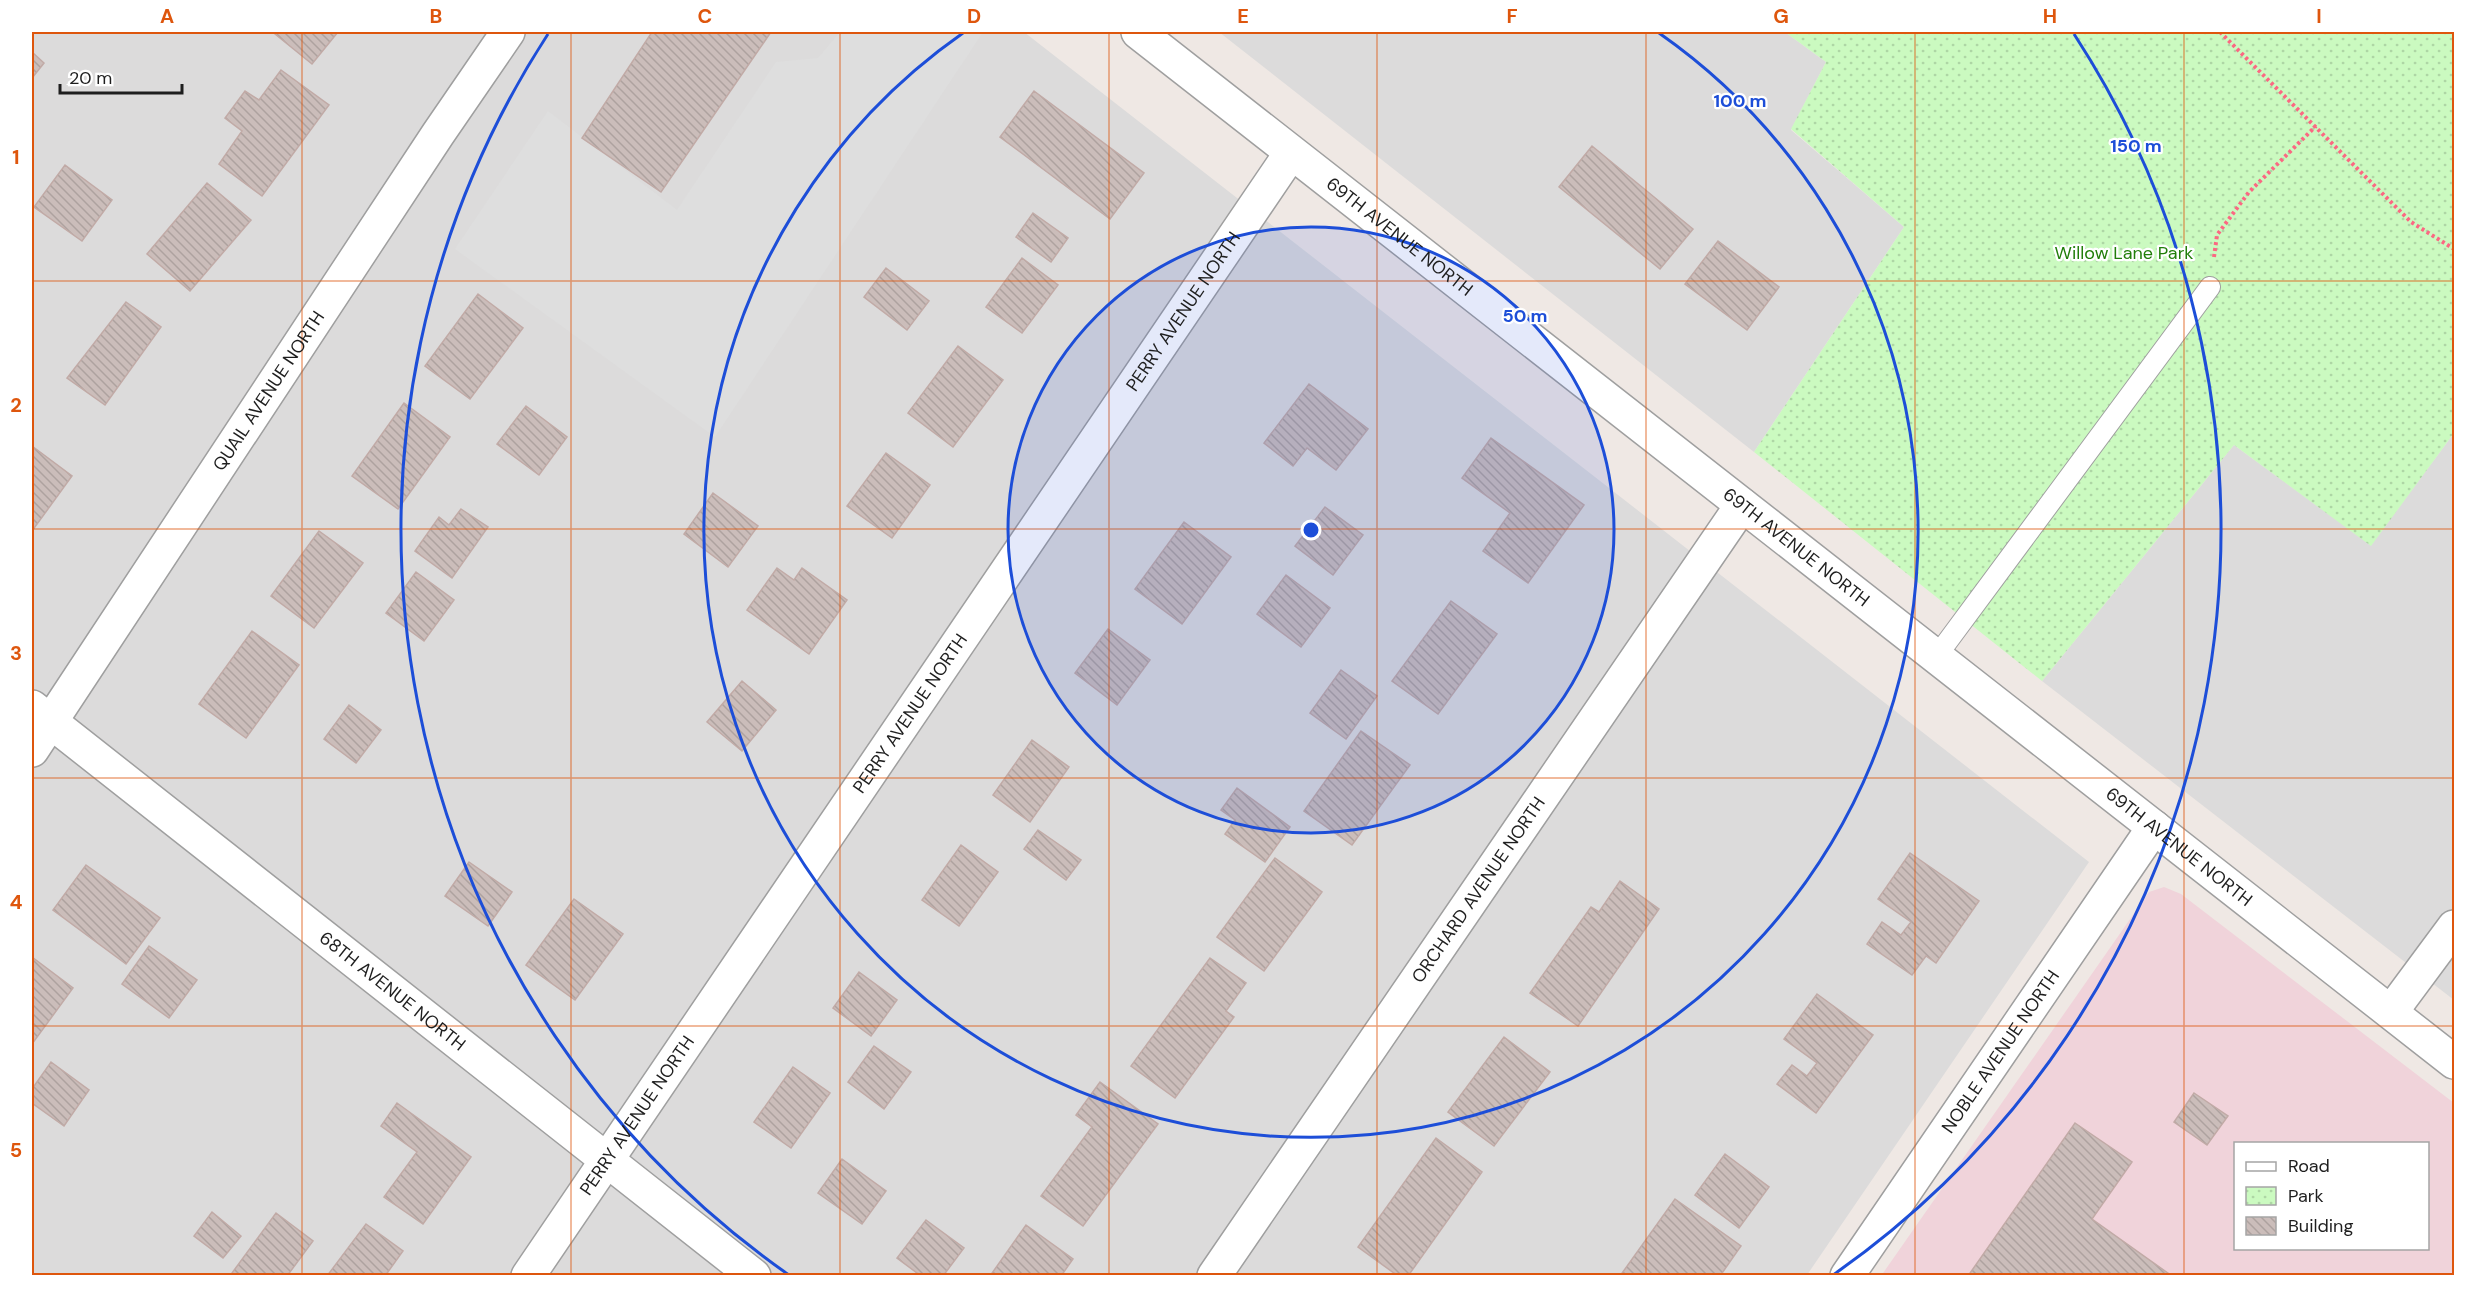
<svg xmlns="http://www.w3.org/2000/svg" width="2486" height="1307" font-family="'DM Sans',sans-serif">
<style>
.residential{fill:#dcdbdb}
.commercial{fill:#f0d3da;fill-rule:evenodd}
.park{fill:url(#park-dots)}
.parking{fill:#dedede}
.building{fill:url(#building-back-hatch);stroke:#c1aaa6;stroke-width:1.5}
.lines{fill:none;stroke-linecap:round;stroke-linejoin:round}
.service-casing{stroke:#9f9f9f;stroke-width:22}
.minor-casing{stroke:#9f9f9f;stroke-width:36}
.tertiary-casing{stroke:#9f9f9f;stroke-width:36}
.path{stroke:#fb6882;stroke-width:4;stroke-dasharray:3 3;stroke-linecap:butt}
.service{stroke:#fff;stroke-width:20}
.minor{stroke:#fff;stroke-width:33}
.tertiary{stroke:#fff;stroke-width:33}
.grid{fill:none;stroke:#de560d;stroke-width:1.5;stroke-opacity:0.55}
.ring{fill:none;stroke:#1d4ed8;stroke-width:3}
.labels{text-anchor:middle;stroke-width:4.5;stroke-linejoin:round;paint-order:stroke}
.street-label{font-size:18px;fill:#1e1e1e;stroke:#fff}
.park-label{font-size:18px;fill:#217e0a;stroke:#fff}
.centre{fill:#1d4ed8;stroke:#fff;stroke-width:3}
.ring-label{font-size:18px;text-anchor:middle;font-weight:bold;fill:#1d4ed8;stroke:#fff;stroke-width:4.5;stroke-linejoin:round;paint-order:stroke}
.neatline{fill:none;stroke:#de560d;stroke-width:2}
.grid-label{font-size:20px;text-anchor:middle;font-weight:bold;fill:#de560d}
</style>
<defs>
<pattern id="park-dots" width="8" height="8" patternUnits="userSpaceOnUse" patternTransform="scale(1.5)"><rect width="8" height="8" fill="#cbfac0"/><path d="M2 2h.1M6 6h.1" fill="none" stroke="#aed6a5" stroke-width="1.8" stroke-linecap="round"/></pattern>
<pattern id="building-back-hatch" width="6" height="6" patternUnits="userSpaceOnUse" patternTransform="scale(1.5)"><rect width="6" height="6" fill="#cbbdba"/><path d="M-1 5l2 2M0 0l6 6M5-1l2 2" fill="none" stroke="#aea29f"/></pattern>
</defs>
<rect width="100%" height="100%" fill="#efe8e4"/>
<path class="residential" d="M32 32H1024L2089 862 1807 1275H32Z
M1219 32H1785L1826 62 1791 130 1904 227 1754 452Z
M2454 433V1000L2042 681 2234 445 2371 545Z"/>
<path class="commercial" d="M2164 887 2181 894 2454 1103V1275L1881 1276 2149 892ZM2236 1144H2428V1248H2236Z"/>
<path class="park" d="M1785 32H2454V433L2371 546 2234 445 2042 681 1754 452 1904 227 1791 129 1826 62Z"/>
<path class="parking" d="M840 32H983L715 437 455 249 548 111 677 210 776 62 818 58Z"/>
<path class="building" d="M277 32H338L312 64 275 34Z
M652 32H771L661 192 582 138Z
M32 52 44 63 32 78Z
M281 70 329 105 262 196 219 164 242 131 225 118 245 91 259 100Z
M1034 91 1144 173 1110 219 1000 137Z
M1592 146 1693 229 1660 269 1559 187Z
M65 165 112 200 82 241 34 207Z
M207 183 251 220 190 291 147 254Z
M1033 213 1068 238 1051 262 1016 237Z
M1718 241 1779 287 1747 330 1685 284Z
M1022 258 1058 285 1022 333 986 307Z
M886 268 929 301 907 330 864 297Z
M478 294 523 328 470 399 425 366Z
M126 302 161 327 105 405 67 378Z
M958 346 1003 380 953 447 908 413Z
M1309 384 1368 429 1336 470 1307 448 1293 466 1264 443Z
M404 403 450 437 398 509 352 476Z
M526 406 567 437 539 475 497 444Z
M1491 438 1584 505 1528 583 1483 551 1510 513 1462 478Z
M32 446 72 476 32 531Z
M886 453 930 485 892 538 847 506Z
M713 493 758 526 728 567 684 534Z
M1325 507 1363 535 1333 575 1295 546Z
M461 509 488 527 452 578 415 551 439 517 449 525Z
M1184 522 1231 557 1182 624 1135 589Z
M319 531 363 563 314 628 271 596Z
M777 568 794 580 802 568 847 600 809 654 747 610Z
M416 572 454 600 424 641 386 613Z
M1286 575 1330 608 1301 647 1257 614Z
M1451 601 1497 634 1438 714 1392 681Z
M1108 629 1150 660 1117 705 1075 673Z
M252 631 299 665 246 738 199 704Z
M1341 670 1377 696 1346 739 1310 713Z
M742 681 776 710 742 751 707 722Z
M349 705 381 730 356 763 324 739Z
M1361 731 1410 765 1352 845 1304 811Z
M1032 740 1069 767 1030 822 993 795Z
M1237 788 1290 827 1265 862 1225 834 1235 820 1221 810Z
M1038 830 1081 860 1066 880 1024 849Z
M961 845 998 872 959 926 922 900Z
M1910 853 1979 901 1936 963 1926 956 1912 975 1867 944 1882 922 1901 935 1911 922 1878 899Z
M1275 858 1322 892 1264 971 1217 937Z
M469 862 512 892 488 926 445 896Z
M86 865 160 918 126 964 53 910Z
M1620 881 1659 909 1578 1026 1530 993 1591 907 1599 912Z
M574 899 623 934 575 1000 526 965Z
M149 946 197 980 169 1018 122 984Z
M32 957 73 988 32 1044Z
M1210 958 1246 983 1226 1011 1234 1017 1175 1098 1131 1066Z
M859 972 897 1000 871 1036 833 1008Z
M1817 994 1873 1035 1816 1113 1777 1084 1792 1065 1807 1076 1817 1063 1784 1039Z
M1504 1037 1550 1072 1494 1146 1448 1112Z
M874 1046 911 1072 884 1109 848 1082Z
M51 1062 89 1090 64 1126 32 1103V1089Z
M793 1067 830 1093 791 1148 754 1122Z
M1100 1082 1158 1124 1083 1226 1041 1196 1092 1127 1076 1115Z
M2194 1093 2228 1116 2207 1145 2174 1122Z
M397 1103 471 1157 423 1224 384 1197 417 1152 381 1126Z
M2075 1123 2132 1162 2092 1219 2172 1276H1968Z
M1436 1138 1482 1172 1408 1276H1398L1358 1247Z
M1725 1154 1769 1187 1739 1228 1695 1195Z
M842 1159 886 1191 862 1224 818 1193Z
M1675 1199 1741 1246 1720 1276H1620Z
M212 1212 241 1236 223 1258 194 1236Z
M276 1213 313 1241 287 1276H236L232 1273Z
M926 1220 964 1248 943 1276H921L897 1258Z
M366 1224 403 1251 385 1276H327Z
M1026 1225 1073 1259 1061 1276H990Z"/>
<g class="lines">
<defs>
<path id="service" d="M1936 657 2210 287"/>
<g id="minor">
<path id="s1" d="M32 707 754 1276"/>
<path id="s2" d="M32 750 438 134 508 32"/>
<path d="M2391 1012 2454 927"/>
<path id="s3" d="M528 1276 1291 153"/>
<path id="s4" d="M1214 1276 1742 505"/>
<path id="s5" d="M1847 1276 2154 827"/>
</g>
<g id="tertiary">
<path id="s6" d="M1138 32 2454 1062"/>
</g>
</defs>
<use href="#service" class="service-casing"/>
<use href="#minor" class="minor-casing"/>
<use href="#tertiary" class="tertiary-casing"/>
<path class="path" d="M2220 32 2411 222 2454 249
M2214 257 2217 235 2249 192 2316 126"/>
<use href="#service" class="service"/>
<use href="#minor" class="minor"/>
<use href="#tertiary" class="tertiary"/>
</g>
<path class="grid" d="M302 32V1276M571 32V1276M840 32V1276M1109 32V1276M1377 32V1276M1646 32V1276M1915 32V1276M2184 32V1276M32 281H2454M32 529H2454M32 778H2454M32 1026H2454"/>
<circle cx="1311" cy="530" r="303" fill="#1d4ed8" fill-opacity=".12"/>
<g class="ring">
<circle cx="1311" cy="530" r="303"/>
<path d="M1659 33A607 607 0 1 1 963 33"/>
<path d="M789 1275A910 910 0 0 1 548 34M2074 34A910 910 0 0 1 1833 1275"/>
</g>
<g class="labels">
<g class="street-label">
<text dy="6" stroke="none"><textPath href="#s6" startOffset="332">69TH AVENUE NORTH</textPath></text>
<text dy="6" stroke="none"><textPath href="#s3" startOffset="1166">PERRY AVENUE NORTH</textPath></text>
<text dy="6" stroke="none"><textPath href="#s2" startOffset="430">QUAIL AVENUE NORTH</textPath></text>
<text dy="6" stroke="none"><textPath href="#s6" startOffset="836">69TH AVENUE NORTH</textPath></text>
<text dy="6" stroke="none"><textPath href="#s3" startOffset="680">PERRY AVENUE NORTH</textPath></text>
<text dy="6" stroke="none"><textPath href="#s6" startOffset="1322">69TH AVENUE NORTH</textPath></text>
<text dy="6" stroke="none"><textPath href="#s4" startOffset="468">ORCHARD AVENUE NORTH</textPath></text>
<text dy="6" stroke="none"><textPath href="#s1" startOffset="459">68TH AVENUE NORTH</textPath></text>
<text dy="6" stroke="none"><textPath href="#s5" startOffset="272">NOBLE AVENUE NORTH</textPath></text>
<text dy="6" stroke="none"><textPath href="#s3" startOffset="194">PERRY AVENUE NORTH</textPath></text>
</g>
<g class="park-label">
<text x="2124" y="259">Willow Lane Park</text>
</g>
</g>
<circle cx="1311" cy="530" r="9" class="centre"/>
<g class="ring-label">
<text x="1740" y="107">100 m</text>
<text x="2136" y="152">150 m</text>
<text x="1525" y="322">50 m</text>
</g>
<rect width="2486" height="1307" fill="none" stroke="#ffffff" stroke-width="66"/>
<rect x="2234" y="1142" width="195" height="108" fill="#ffffff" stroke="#a5a5a5" stroke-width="1.5"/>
<rect x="2246" y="1162" width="30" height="9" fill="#ffffff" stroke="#a5a5a5" stroke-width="1.5"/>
<text x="2288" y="1172" font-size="18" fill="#1e1e1e">Road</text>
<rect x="2246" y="1187" width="30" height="18" fill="url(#park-dots)" stroke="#a5a5a5" stroke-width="1.5"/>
<text x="2288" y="1202" font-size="18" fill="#1e1e1e">Park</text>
<rect x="2246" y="1217" width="30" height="18" fill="url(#building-back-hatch)" stroke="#a5a5a5" stroke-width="1.5"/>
<text x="2288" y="1232" font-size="18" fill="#1e1e1e">Building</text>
<path d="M60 84v9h122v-9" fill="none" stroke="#1e1e1e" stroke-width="3"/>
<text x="69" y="84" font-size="18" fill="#1e1e1e" stroke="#ffffff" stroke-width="4.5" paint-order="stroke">20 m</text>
<rect x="33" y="33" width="2420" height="1241" class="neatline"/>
<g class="grid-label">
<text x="167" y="23">A</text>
<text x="436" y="23">B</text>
<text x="705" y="23">C</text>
<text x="974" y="23">D</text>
<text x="1243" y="23">E</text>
<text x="1512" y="23">F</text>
<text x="1781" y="23">G</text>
<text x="2050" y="23">H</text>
<text x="2319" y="23">I</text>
<text x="16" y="164">1</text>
<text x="16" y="412">2</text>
<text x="16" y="660">3</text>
<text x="16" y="909">4</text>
<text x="16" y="1157">5</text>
</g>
</svg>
